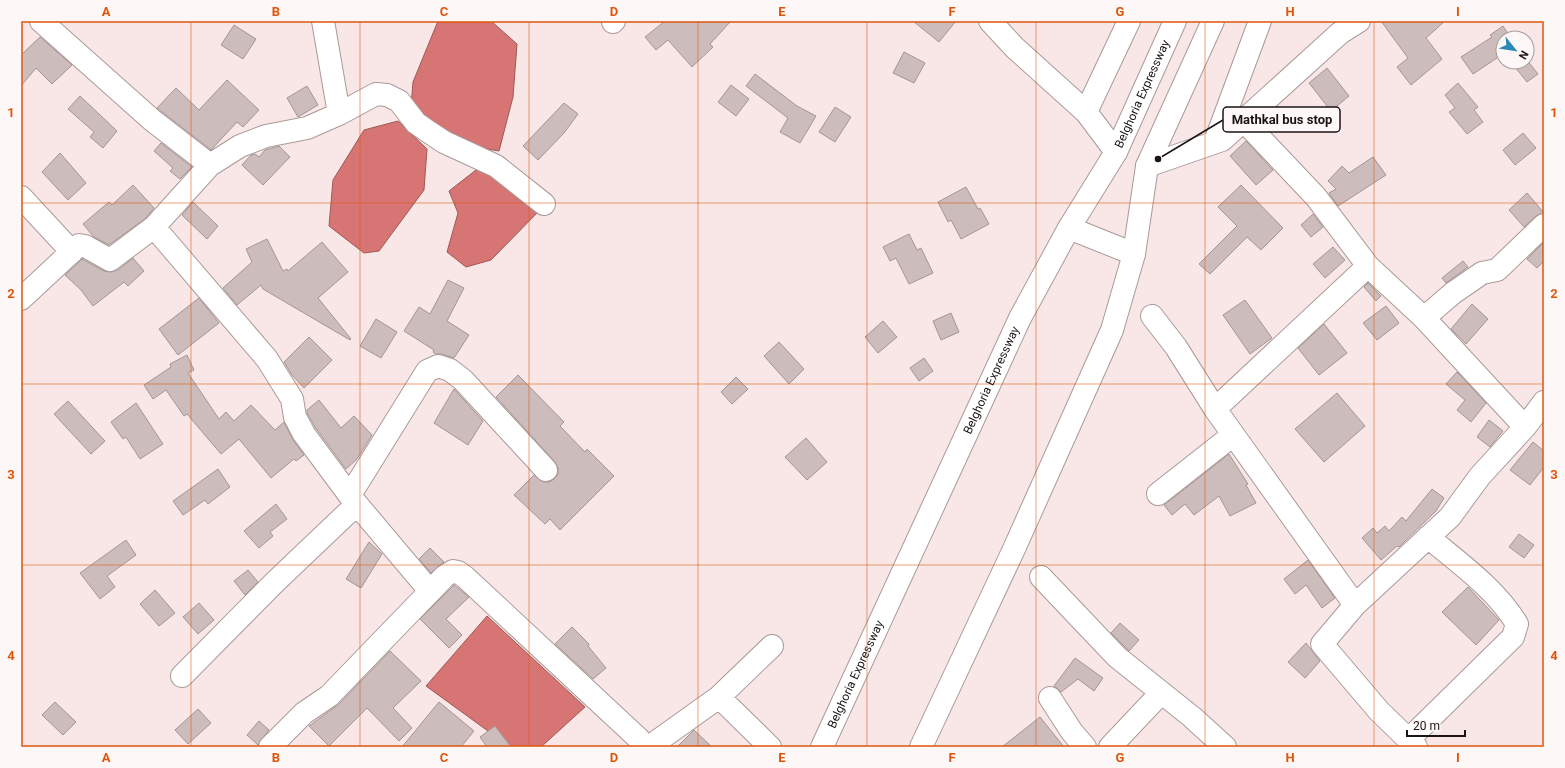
<svg xmlns="http://www.w3.org/2000/svg" width="1565" height="768" font-family="Roboto,sans-serif">
<style>
.water{fill:#d67573;stroke:#9e5856}
.building{fill:#ccbcbb;stroke:#a49594}
.lines{fill:none;stroke-linecap:round;stroke-linejoin:round}
.minor-casing{stroke:#a99a99;stroke-width:24}
.highway-casing{stroke:#a99a99;stroke-width:24}
.minor{stroke:#fff;stroke-width:22}
.highway{stroke:#fff;stroke-width:22}
.grid{fill:none;stroke:#de560c;stroke-width:1;stroke-opacity:0.55}
.labels{text-anchor:middle;stroke-width:3;stroke-linejoin:round;paint-order:stroke}
.street-label{font-size:12px;fill:#1a1514;stroke:#fef7f7}
.leader{fill:none;stroke:#1a1514;stroke-width:1.5}
.callout-dot{fill:#1a1514;stroke:#fef7f7;stroke-width:1.5}
.callout{fill:#fef7f7;stroke:#1a1514;stroke-width:1.5}
.callout-label{font-size:13px;text-anchor:middle;font-weight:bold;fill:#1a1514}
.neatline{fill:none;stroke:#de560c;stroke-width:1.5}
.grid-label{font-size:13px;text-anchor:middle;font-weight:bold;fill:#de560c}
</style>
<rect width="100%" height="100%" fill="#f8e7e6"/>
<path class="water" d="M438 21H491L517 44 513 97 499 151 453 143 411 106 413 82Z
M398 121 427 149 424 190 379 251 364 253 329 226 333 180 364 130Z
M496 169 538 212 491 260 466 267 447 252 458 213 449 191 476 170Z
M487 616 585 707 541 747H510L426 686Z"/>
<path class="building" d="M665 21H731L710 44 713 47 692 67 668 40 656 50 645 37Z
M913 21H956L939 42Z
M1381 21H1445L1426 38 1442 59 1411 85 1397 67 1408 58Z
M234 25 256 39 243 59 221 45Z
M1503 26 1511 38H1503V54L1473 74 1461 57 1492 37 1490 35Z
M40 37 72 65 52 84 36 68 21 86V55Z
M904 52 925 63 914 83 893 73Z
M1527 60 1538 74 1527 82 1511 62H1527Z
M1327 68 1349 96 1331 111 1309 83Z
M755 74 797 106 816 116 800 143 780 132 788 118 746 86Z
M227 80 259 110 243 127 237 122 211 150 157 108 176 88 199 110Z
M1458 83 1478 107 1474 110 1483 122 1467 134 1449 112 1455 108 1445 95Z
M731 85 749 99 736 116 718 102Z
M307 86 318 105 298 117 287 98Z
M80 96 117 131 103 148 90 137 94 132 68 109Z
M564 103 578 114 564 133 538 160 523 146Z
M835 107 851 117 835 142 819 132Z
M1523 133 1536 148 1515 165 1503 150Z
M1246 141 1273 170 1256 185 1230 156Z
M161 143 192 167 180 179 170 171 173 168 154 151Z
M279 146 290 157 263 185 242 165 251 155 255 154 259 157 265 150Z
M60 153 86 183 68 200 42 172Z
M1373 157 1386 175 1338 206 1329 193 1336 189 1328 181 1342 166 1349 173Z
M133 185 154 208 146 218 109 245 94 237 83 224 109 202 112 205Z
M1241 185 1283 228 1261 250 1247 237 1210 274 1199 264 1237 226 1218 207Z
M966 187 978 209 980 208 989 224 961 239 951 220 948 222 938 202Z
M1527 193 1544 213 1536 216 1524 227 1509 210Z
M193 202 218 226 207 239 182 215Z
M1313 214 1323 227 1311 237 1301 225Z
M909 234 917 250 921 248 933 273 909 284 896 258 890 261 883 247Z
M267 239 283 271 287 269 288 271 322 242 348 272 318 298 351 339 350 340 263 289 261 285 237 305 223 288 252 262 246 249Z
M1544 242V261L1537 268 1527 259Z
M1333 247 1345 260 1325 278 1313 264Z
M133 258 144 271 128 286 124 282 93 306 81 290 65 275 82 259 104 271 110 272 118 270Z
M1463 261 1468 267 1446 283 1442 278Z
M448 280 464 288 447 321 469 335 454 358 442 354H436L433 352 434 350 404 331 419 307 430 314Z
M1368 283 1381 296 1376 301 1364 287Z
M199 298 219 323 178 355 159 329Z
M1245 300 1272 338 1250 354 1223 315Z
M1472 304 1488 319 1466 344 1451 329Z
M1386 306 1399 323 1377 340 1363 323Z
M951 313 959 332 941 340 933 321Z
M376 319 397 332 381 358 360 346Z
M883 321 897 337 878 353 865 337Z
M1324 324 1347 353 1319 375 1298 348Z
M309 337 332 360 304 388 292 375 284 362Z
M779 342 804 369 789 384 764 356Z
M187 355 194 370 188 373 219 419 226 412 234 421 251 405 275 430 284 422 293 440 304 455 296 461 294 459 271 478 239 439 221 454 187 414 184 416 166 390 153 399 144 385 171 367 170 364Z
M924 358 933 371 919 381 910 368Z
M1457 372 1486 403 1471 422 1457 410 1465 400 1446 384Z
M518 375 564 422 560 426 585 452 587 449 614 476 560 530 550 519 545 524 514 495 534 475 543 482H549L554 479 558 474V468L555 462 496 397Z
M736 377 748 389 732 404 721 392Z
M454 389 483 421 468 445 434 423Z
M1337 393 1365 426 1324 462 1295 429Z
M319 400 341 428 354 416 372 435 357 459 346 469 315 427 307 413V410Z
M68 401 105 441 91 454 54 414Z
M136 403 163 444 140 459 126 437 123 439 111 422Z
M1489 420 1503 431 1490 447 1477 437Z
M806 438 827 462 807 480 785 457Z
M1533 442 1544 451V467L1530 485 1510 470Z
M1229 454 1248 484 1246 485 1256 503 1230 516 1219 496 1194 515 1185 504 1172 515 1164 505Z
M218 469 230 487 208 504 205 500 183 515 173 501Z
M1432 489 1444 498 1436 511 1399 547 1397 546 1381 560 1362 538 1373 528 1377 533 1385 526 1389 531 1402 517 1406 521Z
M276 504 287 519 270 532 273 536 259 548 244 531Z
M1519 534 1534 545 1524 558 1509 547Z
M126 540 136 555 107 576 115 587 100 599 80 573Z
M369 542 382 554 361 588 346 579Z
M430 548 444 562 431 573 419 559Z
M1308 560 1335 598 1322 608 1306 585 1295 594 1284 579Z
M248 570 258 582 245 595 234 581Z
M454 585 469 597 446 619 462 635 449 648 420 619Z
M1468 587 1499 620 1476 645 1442 612Z
M155 590 175 613 159 626 140 604Z
M199 603 214 620 198 634 183 617Z
M1120 623 1139 640 1129 651 1111 633Z
M572 627 589 644 588 646 606 668 593 679 555 644Z
M1306 643 1320 661 1305 678 1288 662Z
M390 651 421 681 393 708 412 728 399 741 367 708 329 746 309 726 338 705Z
M1075 658 1103 678 1094 691 1078 679 1061 692 1054 686Z
M55 702 76 722 63 735 42 715Z
M439 702 474 731 461 747H402Z
M198 709 211 723 188 744 175 730Z
M1040 717 1064 747H1002Z
M259 721 269 730 258 745 247 735Z
M495 726 511 747H487L480 737Z
M694 730 712 747H677Z"/>
<g class="lines">
<defs>
<path id="minor" d="M41 21 152 120 210 165 240 146 266 136 307 128 339 114 376 94 387 95 399 101 416 123 429 132 444 142 496 166 544 204
M323 21 339 114
M990 21 1015 48 1086 112 1116 152
M613 22 614 21
M1086 112 1129 21
M1244 121 1316 197 1368 266 1424 318 1525 427 1480 476 1450 517 1355 605
M1215 142 1260 21
M1147 166 1222 140 1340 33 1359 21
M21 197 72 252
M154 227 267 359 292 399 295 417 304 434 350 496 430 591
M21 299 79 245 85 246 110 260 154 227 210 165
M1152 316 1176 347 1215 409 1355 605 1322 644 1379 711 1416 747
M1424 318 1453 293 1482 273 1497 270 1544 225
M1215 409 1368 266
M1525 427 1544 402
M1158 494 1233 435
M350 495 427 371 438 366 450 370 463 380 546 470
M1041 577 1117 657 1192 717 1225 747
M182 676 275 582 357 504
M719 697 772 646
M1050 698 1072 732 1085 747
M1408 740 1513 637 1517 624C1496 589 1459 563 1428 537
M270 747 304 713 329 696 445 576 453 571 458 572 465 577 639 739 643 747
M649 747 719 697 770 747
M1110 747 1161 693"/>
<g id="highway">
<path d="M1069 228 1134 254"/>
<path id="s1" d="M822 747 1020 318 1069 228 1116 152 1175 21"/>
<path d="M921 747 1014 549 1112 330 1134 254 1147 166 1213 21"/>
</g>
</defs>
<use href="#minor" class="minor-casing"/>
<use href="#highway" class="highway-casing"/>
<use href="#minor" class="minor"/>
<use href="#highway" class="highway"/>
</g>
<path class="grid" d="M191 21V747M360 21V747M529 21V747M698 21V747M867 21V747M1036 21V747M1205 21V747M1374 21V747M21 203H1544M21 384H1544M21 565H1544"/>
<g class="labels">
<g class="street-label">
<text dy="4" stroke="none"><textPath href="#s1" startOffset="728">Belghoria Expressway</textPath></text>
<text dy="4" stroke="none"><textPath href="#s1" startOffset="404">Belghoria Expressway</textPath></text>
<text dy="4" stroke="none"><textPath href="#s1" startOffset="80">Belghoria Expressway</textPath></text>
</g>
</g>
<path class="leader" d="M1158 159L1223 120"/>
<circle class="callout-dot" cx="1158" cy="159" r="4"/>
<rect class="callout" x="1223" y="107" width="117" height="25" rx="4"/>
<g class="callout-label">
<text x="1282" y="124">Mathkal bus stop</text>
</g>
<rect width="1565" height="768" fill="none" stroke="#fef7f7" stroke-width="44"/>
<g transform="translate(1515 50) rotate(120)"><circle r="19" fill="#fef7f7" stroke="#a39d9c"/>
<path d="M0-3L7 15L0 10L-7 15Z" fill="#2a8ab5"/>
<text y="-6" font-size="11" font-weight="bold" text-anchor="middle" fill="#1a1514">N</text>
</g>
<path d="M1407 730v6h58v-6" fill="none" stroke="#1a1514" stroke-width="2"/>
<text x="1413" y="730" font-size="12" fill="#1a1514" stroke="#fef7f7" stroke-width="3" paint-order="stroke">20 m</text>
<rect x="22" y="22" width="1521" height="724" class="neatline"/>
<g class="grid-label">
<text x="106" y="16">A</text>
<text x="276" y="16">B</text>
<text x="444" y="16">C</text>
<text x="614" y="16">D</text>
<text x="782" y="16">E</text>
<text x="952" y="16">F</text>
<text x="1120" y="16">G</text>
<text x="1290" y="16">H</text>
<text x="1458" y="16">I</text>
<text x="11" y="117">1</text>
<text x="1554" y="117">1</text>
<text x="11" y="298">2</text>
<text x="1554" y="298">2</text>
<text x="11" y="479">3</text>
<text x="1554" y="479">3</text>
<text x="11" y="660">4</text>
<text x="1554" y="660">4</text>
<text x="106" y="762">A</text>
<text x="276" y="762">B</text>
<text x="444" y="762">C</text>
<text x="614" y="762">D</text>
<text x="782" y="762">E</text>
<text x="952" y="762">F</text>
<text x="1120" y="762">G</text>
<text x="1290" y="762">H</text>
<text x="1458" y="762">I</text>
</g>
</svg>
